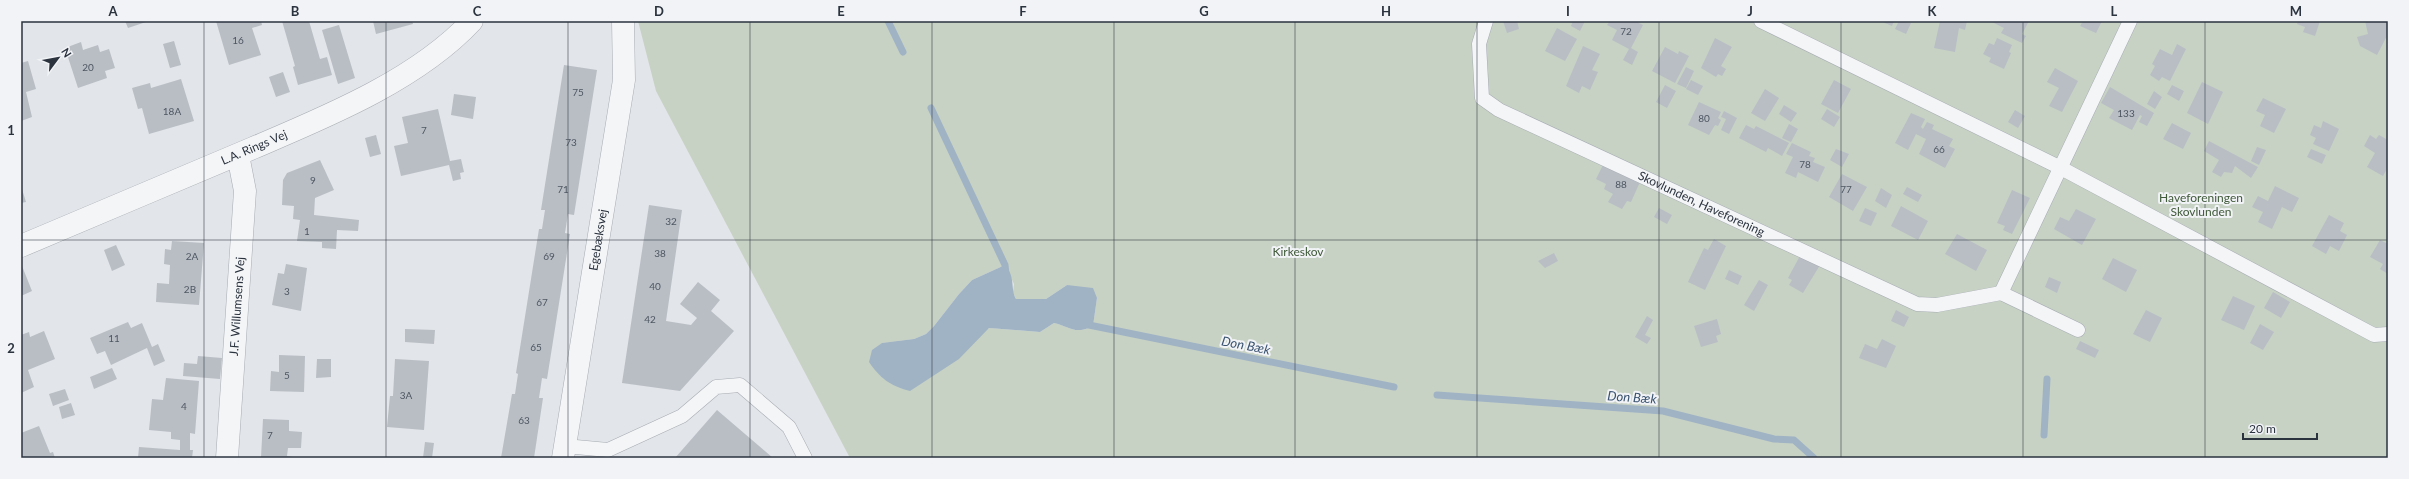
<svg xmlns="http://www.w3.org/2000/svg" width="2409" height="479" font-family="Lato,sans-serif">
<style>
.green{fill:#c7d2c4;fill-rule:evenodd}
.water{fill:#a0b3c5}
.lines{fill:none;stroke-linecap:round;stroke-linejoin:round}
.stream{stroke:#a0b3c5;stroke-width:7}
.building{fill:#b9bec5}
.lane-casing{stroke:#a7acb3;stroke-width:15}
.street-casing{stroke:#a7acb3;stroke-width:23}
.lane{stroke:#f4f5f7;stroke-width:14}
.street{stroke:#f4f5f7;stroke-width:22}
.grid{fill:none;stroke:#2b333f;stroke-width:1;stroke-opacity:0.55}
.labels{text-anchor:middle;stroke-width:4;stroke-linejoin:round;paint-order:stroke}
.number-label{font-size:10px;fill:#4e5660}
.street-label{font-size:12px;fill:#2b333f;stroke:#f1f3f6}
.park-label{font-size:12px;fill:#405a3a;stroke:#f1f3f6}
.water-label{font-size:13px;font-style:italic;fill:#39526f;stroke:#f1f3f6}
.neatline{fill:none;stroke:#2b333f;stroke-width:1.5}
.grid-label{font-size:13px;text-anchor:middle;font-weight:bold;fill:#2b333f}
</style>
<rect width="100%" height="100%" fill="#e2e5e9"/>
<path class="green" d="M638 21H2388V458H850L656 91ZM1005 265 1014 284 1013 292 1016 299H1046L1067 285 1097 298 1093 326C1074 335 1071 327 1054 323L1040 332 989 328 985 331 882 343 914 339 926 334 934 326 959 294 972 280Z"/>
<path class="water" d="M1005 265C1016 278 1010 287 1016 299H1046L1067 285 1093 288 1097 298 1093 326C1074 335 1071 327 1054 323L1040 332 989 328 959 359 910 391C890 386 880 378 869 362L872 350 882 343 914 339 926 334 934 326 959 294 972 280Z"/>
<g class="lines">
<path class="stream" d="M888 21 903 52
M931 108 1005 265 1006 274
M1084 324 1394 387
M1437 395 1663 411 1774 439 1794 440 1814 458
M2044 435 2047 379"/>
</g>
<path class="building" d="M125 21H149L128 28Z
M216 21H261L262 25 252 28 261 55 229 65Z
M282 21H309L320 59 327 57 332 75 298 85 293 67 295 66Z
M373 21H412L413 24 376 34Z
M1503 21H1517L1519 29 1507 33Z
M1573 21H1585L1580 31 1571 26Z
M1610 21H1635L1643 25 1631 48 1638 52 1632 65 1623 60 1629 49 1612 40 1617 30 1607 25Z
M1880 21H1894L1892 26Z
M1899 21 1911 23 1906 34 1895 29Z
M1940 21H1967L1965 30 1959 28 1955 52 1934 48Z
M1990 21H2029L2022 34 2026 36 2022 43 2001 33 2004 28Z
M2083 21H2102L2096 33 2080 26Z
M2298 21H2320L2315 36 2303 32 2305 27 2297 24Z
M2365 21H2388V34L2377 55 2360 46 2357 37 2368 34Z
M339 25 355 78 338 84 322 30Z
M1557 28 1577 39 1565 61 1545 51Z
M1715 38 1732 47 1721 66 1726 69 1722 76 1718 74 1716 77 1701 68Z
M1997 38 2012 45 2009 52 2011 53 2004 69 1989 62 1991 58 1983 54 1989 43 1994 45Z
M174 41 181 65 170 68 163 44Z
M81 42 83 50 98 45 100 52 109 49 115 68 105 71 107 78 78 88 65 48Z
M2177 44 2186 49 2170 81 2162 77 2159 81 2150 75 2155 66 2152 64 2160 49 2172 55Z
M1583 46 1600 54 1592 70 1598 72 1590 90 1582 86 1579 93 1566 86Z
M1665 47 1678 54 1679 51 1689 56 1675 83 1652 71Z
M28 61 36 89 26 92 32 117 21 121V63Z
M564 65 597 70 574 215 568 214 565 233 570 234 547 379 542 378 539 398H543L534 458H501L512 394H515L518 374 516 373 539 229H542L545 210H541Z
M1686 67 1694 71 1686 88 1677 84Z
M2055 68 2078 81 2062 112 2049 106 2059 88 2047 82Z
M283 72 290 92 276 97 269 77Z
M181 79 194 121 149 134 142 108 138 109 132 88 150 83 151 88Z
M1691 80 1703 86 1698 95 1686 89Z
M1834 80 1851 89 1838 113 1821 104Z
M2202 82 2223 92 2208 124 2187 113Z
M1665 85 1676 91 1667 108 1656 102Z
M2172 85 2184 91 2179 101 2167 94Z
M2110 87 2154 113 2147 126 2139 122 2142 116 2140 115 2132 130 2109 118 2114 110 2101 103Z
M1765 89 1779 98 1765 121 1751 113Z
M2154 91 2162 97 2155 109 2147 104Z
M454 94 476 97 473 119 451 115Z
M2263 98 2286 109 2274 133 2260 126 2265 115 2256 111Z
M1699 102 1721 112 1718 118 1721 120 1718 126 1715 125 1709 135 1688 125Z
M1784 105 1797 113 1791 122 1779 114Z
M438 109 450 161 461 159 464 172 460 173 461 179 453 181 449 165 401 176 394 146 408 143 402 117Z
M1827 109 1840 117 1834 127 1821 119Z
M2015 110 2025 116 2018 128 2008 122Z
M1724 111 1737 118 1729 134 1721 130 1726 119 1721 117Z
M1911 113 1925 119 1921 127 1923 129 1927 122 1934 125 1932 129 1953 139 1949 146 1955 149 1945 168 1919 154 1926 139 1916 134 1908 150 1895 143Z
M2323 121 2339 129 2329 151 2313 144 2316 138 2310 135 2314 125 2321 128Z
M2172 123 2191 133 2183 149 2163 139Z
M1789 124 1798 129 1791 142 1782 138Z
M1746 125 1754 129 1756 126 1789 143 1782 156 1768 148 1766 152 1739 138Z
M376 135 381 154 370 157 365 138Z
M2370 135 2376 139 2379 135 2388 140V167L2383 176 2367 167 2375 153 2364 146Z
M2209 141 2258 167 2251 178 2235 166 2232 173 2224 172 2221 177 2212 172 2219 160 2204 151Z
M1792 143 1811 152 1809 156 1815 158 1813 162 1825 167 1818 182 1798 172 1796 178 1785 173 1793 157 1786 154Z
M2257 147 2266 150 2259 165 2251 161Z
M1836 149 1849 154 1842 167 1830 160Z
M2311 149 2326 155 2322 164 2307 157Z
M320 160 334 190 315 198 314 215 359 220 358 231 337 230 336 249 322 248V242L297 241 300 220 293 219 294 206 282 205 283 180 287 173Z
M1604 163 1640 182 1631 202 1627 201 1622 209 1608 202 1613 194 1604 189 1606 184 1596 179Z
M1842 174 1867 187 1853 211 1829 197Z
M21 186 26 202 21 203Z
M2275 186 2299 198 2292 212 2282 207 2272 229 2258 222 2263 212 2252 207 2258 196 2268 201Z
M1907 187 1922 195 1918 202 1903 194Z
M1881 188 1892 195 1886 208 1875 201Z
M2012 190 2030 198 2012 234 2003 230 2005 226 1997 223Z
M649 205 682 210 666 321 691 325 697 318 680 304 698 282 720 300 711 311 734 331 680 391 622 383Z
M1901 206 1928 221 1918 240 1891 226Z
M1659 208 1672 215 1667 224 1654 217Z
M1865 208 1877 213 1871 226 1859 221Z
M2076 209 2096 219 2082 245 2054 229 2060 217 2069 221Z
M2329 215 2344 223 2340 231 2347 235 2339 251 2330 246 2326 254 2312 246Z
M1957 234 1987 250 1976 271 1945 254Z
M1714 239 1726 246 1705 290 1688 282 1704 248 1708 250Z
M2380 240 2388 244V274L2380 269 2383 264 2370 257Z
M172 241 204 243 199 305 156 302 157 283 169 284 170 265 164 264 165 249 171 250Z
M116 245 125 265 112 271 104 250Z
M1554 253 1558 261 1545 268 1538 261Z
M1801 254 1820 265 1803 293 1789 285 1792 280 1788 278Z
M2113 258 2137 270 2126 292 2102 279Z
M286 264 307 268 301 311 272 305 278 273 284 274Z
M22 266 32 291 21 296V267Z
M1729 270 1742 276 1738 285 1725 279Z
M2049 277 2061 282 2057 293 2045 287Z
M1759 280 1768 285 1754 311 1744 305Z
M2273 292 2290 302 2281 318 2264 308Z
M2233 296 2255 306 2244 330 2221 320Z
M1896 310 1909 317 1904 327 1891 321Z
M2146 310 2162 318 2150 342 2133 334Z
M1647 316 1653 320 1645 335 1651 338 1647 344 1635 337Z
M1717 319 1721 334 1716 336 1718 342 1701 347 1694 326Z
M128 322 131 328 142 323 152 347 158 344 165 361 154 366 147 348 111 365 105 351 97 354 90 338Z
M2260 324 2274 332 2263 350 2250 343Z
M405 329 435 330 434 344 405 342Z
M44 331 55 359 28 370 34 387 21 393V335L29 332 30 337Z
M1882 339 1896 346 1886 368 1859 358 1865 344 1877 349Z
M2080 341 2099 350 2095 358 2076 349Z
M279 355 305 356 304 392 270 391 271 371 279 372Z
M198 356 222 358 220 379 183 376 184 363 197 364Z
M317 359H331V377L316 378Z
M395 359 429 361 424 430 387 427 390 396H393Z
M112 368 117 379 94 389 90 377Z
M166 378 199 381 195 434 190 433V450H193L192 458H138L139 447 180 450V440L171 439V432L149 430 152 399 163 400Z
M65 389 69 400 53 406 49 394Z
M71 403 75 415 62 419 59 407Z
M717 410 773 458H675Z
M263 419 289 420V431L302 432 301 448H288L287 456 298 458H261Z
M39 426 50 453 53 452 55 458H22L21 433Z
M425 442 434 443 432 458H423Z"/>
<g class="lines">
<defs>
<g id="lane">
<path id="s1" d="M1486 21 1479 44 1482 98 1499 110 1917 304 1937 305 2001 293"/>
<path d="M1761 21 2059 167 2374 335 2388 334"/>
<path d="M2001 293 2130 21"/>
<path d="M2001 293 2078 330"/>
<path d="M565 446 608 450 682 416 716 387 740 385 789 427 805 458"/>
</g>
<g id="street">
<path id="s2" d="M21 246C98 213 176 181 253 148 326 117 417 80 472 21"/>
<path id="s3" d="M227 458 245 191 238 155"/>
<path id="s4" d="M563 458 624 80 623 21"/>
</g>
</defs>
<use href="#lane" class="lane-casing"/>
<use href="#street" class="street-casing"/>
<use href="#lane" class="lane"/>
<use href="#street" class="street"/>
</g>
<path class="grid" d="M204 21V458M386 21V458M568 21V458M750 21V458M932 21V458M1114 21V458M1295 21V458M1477 21V458M1659 21V458M1841 21V458M2023 21V458M2205 21V458M21 240H2388"/>
<g class="labels">
<g class="number-label">
<text x="1626" y="35">72</text>
<text x="238" y="44">16</text>
<text x="88" y="71">20</text>
<text x="578" y="96">75</text>
<text x="172" y="115">18A</text>
<text x="2126" y="117">133</text>
<text x="1704" y="122">80</text>
<text x="424" y="134">7</text>
<text x="571" y="146">73</text>
<text x="1939" y="153">66</text>
<text x="1805" y="168">78</text>
<text x="313" y="184">9</text>
<text x="1621" y="188">88</text>
<text x="563" y="193">71</text>
<text x="1846" y="193">77</text>
<text x="671" y="225">32</text>
<text x="307" y="235">1</text>
<text x="660" y="257">38</text>
<text x="192" y="260">2A</text>
<text x="549" y="260">69</text>
<text x="655" y="290">40</text>
<text x="190" y="293">2B</text>
<text x="287" y="295">3</text>
<text x="542" y="306">67</text>
<text x="650" y="323">42</text>
<text x="114" y="342">11</text>
<text x="536" y="351">65</text>
<text x="287" y="379">5</text>
<text x="406" y="399">3A</text>
<text x="184" y="410">4</text>
<text x="524" y="424">63</text>
<text x="270" y="439">7</text>
</g>
<g class="street-label">
<text dy="4" stroke="none"><textPath href="#s2" startOffset="253">L.A. Rings Vej</textPath></text>
<text dy="4" stroke="none"><textPath href="#s1" startOffset="322">Skovlunden, Haveforening</textPath></text>
<text dy="4" stroke="none"><textPath href="#s4" startOffset="221">Egebæksvej</textPath></text>
<text dy="4" stroke="none"><textPath href="#s3" startOffset="152">J.F. Willumsens Vej</textPath></text>
</g>
<g class="park-label">
<text x="2201" y="202">Haveforeningen<tspan x="2201" dy="14">Skovlunden</tspan></text>
<text x="1298" y="256">Kirkeskov</text>
</g>
<g class="water-label">
<text transform="translate(1246 345) rotate(11)" y="5">Don Bæk</text>
<text transform="translate(1632 397) rotate(4)" y="5">Don Bæk</text>
</g>
</g>
<rect width="2409" height="479" fill="none" stroke="#f1f3f6" stroke-width="44"/>
<g transform="translate(58 58) rotate(58)" stroke="#f1f3f6" stroke-width="3" paint-order="stroke">
<path d="M0-3L7 15L0 10L-7 15Z" fill="#2b333f"/>
<text y="-6" font-size="11" font-weight="bold" text-anchor="middle" fill="#2b333f">N</text>
</g>
<path d="M2243 433v6h74v-6" fill="none" stroke="#2b333f" stroke-width="2"/>
<text x="2249" y="433" font-size="12" fill="#2b333f" stroke="#f1f3f6" stroke-width="3" paint-order="stroke">20 m</text>
<rect x="22" y="22" width="2365" height="435" class="neatline"/>
<g class="grid-label">
<text x="113" y="16">A</text>
<text x="295" y="16">B</text>
<text x="477" y="16">C</text>
<text x="659" y="16">D</text>
<text x="841" y="16">E</text>
<text x="1023" y="16">F</text>
<text x="1204" y="16">G</text>
<text x="1386" y="16">H</text>
<text x="1568" y="16">I</text>
<text x="1750" y="16">J</text>
<text x="1932" y="16">K</text>
<text x="2114" y="16">L</text>
<text x="2296" y="16">M</text>
<text x="11" y="135">1</text>
<text x="11" y="353">2</text>
</g>
</svg>
